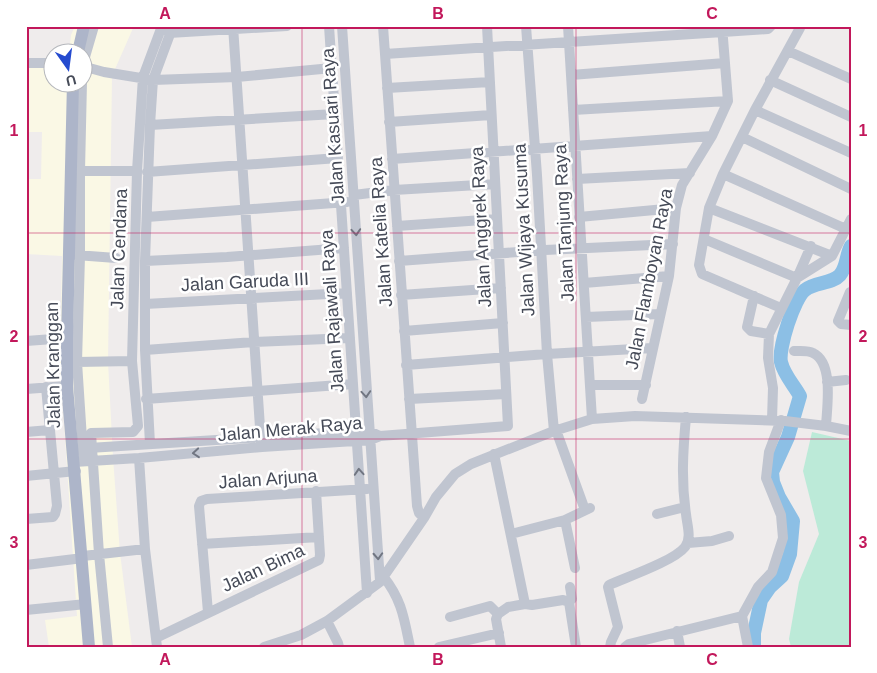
<svg xmlns="http://www.w3.org/2000/svg" width="877" height="673" font-family="Arial,sans-serif">
<style>
.commercial{fill:#faf8e5}
.green{fill:#bcead8}
.lines{fill:none;stroke-linecap:round;stroke-linejoin:round}
.river{stroke:#8cbfe5;stroke-width:14}
.minor{stroke:#c0c5d0;stroke-width:10}
.major{stroke:#adb5c9;stroke-width:12}
.oneway{stroke:#717682}
.grid{fill:none;stroke:#c2185b;stroke-width:1;stroke-opacity:0.55}
.labels{text-anchor:middle;stroke-width:5;stroke-linejoin:round;paint-order:stroke}
.street-label{font-size:18px;fill:#464b58;stroke:#fff}
.neatline{fill:none;stroke:#c2185b;stroke-width:2}
.grid-label{font-size:16px;text-anchor:middle;font-weight:bold;fill:#c2185b}
</style>
<rect width="100%" height="100%" fill="#efecec"/>
<path class="commercial" d="M75 26H134L112 76 108 362 113 457 120 553 132 647H49L45 620 77 616 60 363 62 256 26 254V179H41L42 132H26V63L52 64V82H82V52H69L71 35Z"/>
<path class="green" d="M812 432 851 441V647H791L789 639 799 582 819 534 803 471Z"/>
<g class="lines">
<path class="river" d="M754 647V633L761 600 770 587 782 576 790 554 793 521 779 497 773 482 772 472 788 437 800 396C794 385 784 375 781 362 778 349 794 298 805 290 815 282 832 284 840 275 847 267 846 255 851 246"/>
<path class="minor" d="M233 26 261 442
M329 26 367 593
M342 26 380 581
M383 26 417 506 419 513 424 518
M526 26 537 175 547 354 554 431
M568 26 592 419
M169 33 287 26
M788 51 851 79
M385 54 723 32 768 29 771 26
M26 63H52
M82 66 104 72 153 80 237 77 332 68
M82 67 94 26
M571 75 725 63
M770 80 851 117
M82 82 80 171V256L77 362 83 454
M387 88 490 82
M573 110 728 101
M755 110 851 153
M389 122 491 115
M150 125 335 114
M742 137 851 189
M392 159 712 136
M80 171H137
M147 172 338 158
M723 174 846 229
M577 179 690 173
M354 195 394 190 495 184
M709 208 832 256
M147 217 347 202
M579 217 676 208
M397 226 497 219
M704 239 797 278 811 246
M76 255 116 258
M145 261 227 257 344 248
M399 261 545 250 673 244
M584 283 669 276
M850 292 838 321 841 324 851 325
M401 295 501 288
M754 296 747 327 751 331 769 334
M145 304 347 293
M781 308 702 274 699 265 709 208 723 174 755 110 800 28
M586 317 660 314
M404 331 503 323
M26 341 67 338
M145 350 254 342 350 338
M794 351C800 351 808 350 813 353 834 363 827 406 826 426
M77 362 132 361
M406 365 547 354 652 348
M827 382 846 380
M590 385H646
M26 389 67 386
M146 399 353 384
M409 399 506 394
M642 399 669 276 676 208 682 185 712 136 728 101 722 26
M772 420 773 388 768 358 769 334 797 278 832 256 851 219
M556 430 585 510
M26 432 50 430
M380 436 508 426 487 26
M150 444 145 350V261L150 125 153 80 173 26
M73 449 357 431H369L380 436 370 440 262 447 139 458 74 462
M494 454 525 604
M139 458 145 549 157 647
M26 476 76 471
M657 514 685 507
M26 519 53 517 55 514 57 506 46 387
M565 520 575 568
M511 534 565 520 590 508
M688 543 712 541 729 536
M202 544 319 537
M83 556 145 549
M26 565 83 558
M383 576C402 600 404 618 410 647
M569 602 572 599 570 587
M26 610 86 604
M208 612 199 506 201 501 207 499 367 489
M742 616 748 647
M450 617 490 606 498 614
M327 621 338 643 339 647
M677 631 680 647
M160 636 319 560 320 555 316 491
M108 647 99 554 91 433 133 432 138 426 132 361 137 171 143 77 162 26
M264 647 301 635 327 621 380 582 424 518 436 497 455 474 471 464 554 431 592 419 635 416 785 421 826 426 851 431
M439 647 499 633
M501 647 496 619 498 614 508 607 525 604 532 605 563 600 569 602 576 647
M610 647 611 642 618 627 608 587 609 585C627 577 674 561 685 547 692 538 687 525 686 514 681 481 683 450 686 417
M625 647 629 644 742 616 758 587 772 572 783 538 781 515 766 478 769 452 781 420"/>
<path class="major" d="M78 52 84 26
M73 82 67 338V386L89 647"/>
</g>
<defs><path id="oneway-chevron" d="M-2-3.5L2.5 0L-2 3.5" fill="none" stroke-width="1.6" stroke-linecap="round" stroke-linejoin="round" transform="scale(1.25)"/></defs>
<g class="oneway">
<use href="#oneway-chevron" transform="translate(356 232) rotate(86)"/>
<use href="#oneway-chevron" transform="translate(366 394) rotate(86)"/>
<use href="#oneway-chevron" transform="translate(196 453) rotate(175)"/>
<use href="#oneway-chevron" transform="translate(359 472) rotate(-94)"/>
<use href="#oneway-chevron" transform="translate(378 556) rotate(87)"/>
</g>
<path class="grid" d="M302 26V647M576 26V647M26 233H851M26 439H851"/>
<g class="labels">
<g class="street-label">
<text transform="translate(333 126) rotate(-94)" y="6">Jalan Kasuari Raya</text>
<text transform="translate(564 223) rotate(-93)" y="6">Jalan Tanjung Raya</text>
<text transform="translate(481 227) rotate(-93)" y="6">Jalan Anggrek Raya</text>
<text transform="translate(524 230) rotate(-93)" y="6">Jalan Wijaya Kusuma</text>
<text transform="translate(381 232) rotate(-94)" y="6">Jalan Katelia Raya</text>
<text transform="translate(119 249) rotate(-88)" y="6">Jalan Cendana</text>
<text transform="translate(649 279) rotate(-79)" y="6">Jalan Flamboyan Raya</text>
<text transform="translate(245 282) rotate(-3)" y="6">Jalan Garuda III</text>
<text transform="translate(332 311) rotate(-94)" y="6">Jalan Rajawali Raya</text>
<text transform="translate(53 365) rotate(-91)" y="6">Jalan Kranggan</text>
<text transform="translate(290 429) rotate(-5)" y="6">Jalan Merak Raya</text>
<text transform="translate(268 479) rotate(-4)" y="6">Jalan Arjuna</text>
<text transform="translate(263 568) rotate(-25)" y="6">Jalan Bima</text>
</g>
</g>
<rect width="877" height="673" fill="none" stroke="#ffffff" stroke-width="55"/>
<g transform="translate(68 68) rotate(166)"><circle r="24" fill="#ffffff" stroke="#b5b7bc"/>
<path d="M0-4L9 19L0 12L-9 19Z" fill="#254bcf"/>
<text y="-8" font-size="14" font-weight="bold" text-anchor="middle" fill="#464b58">U</text>
</g>
<rect x="28" y="28" width="822" height="618" class="neatline"/>
<g class="grid-label">
<text x="165" y="19">A</text>
<text x="438" y="19">B</text>
<text x="712" y="19">C</text>
<text x="14" y="136">1</text>
<text x="863" y="136">1</text>
<text x="14" y="342">2</text>
<text x="863" y="342">2</text>
<text x="14" y="548">3</text>
<text x="863" y="548">3</text>
<text x="165" y="665">A</text>
<text x="438" y="665">B</text>
<text x="712" y="665">C</text>
</g>
</svg>
